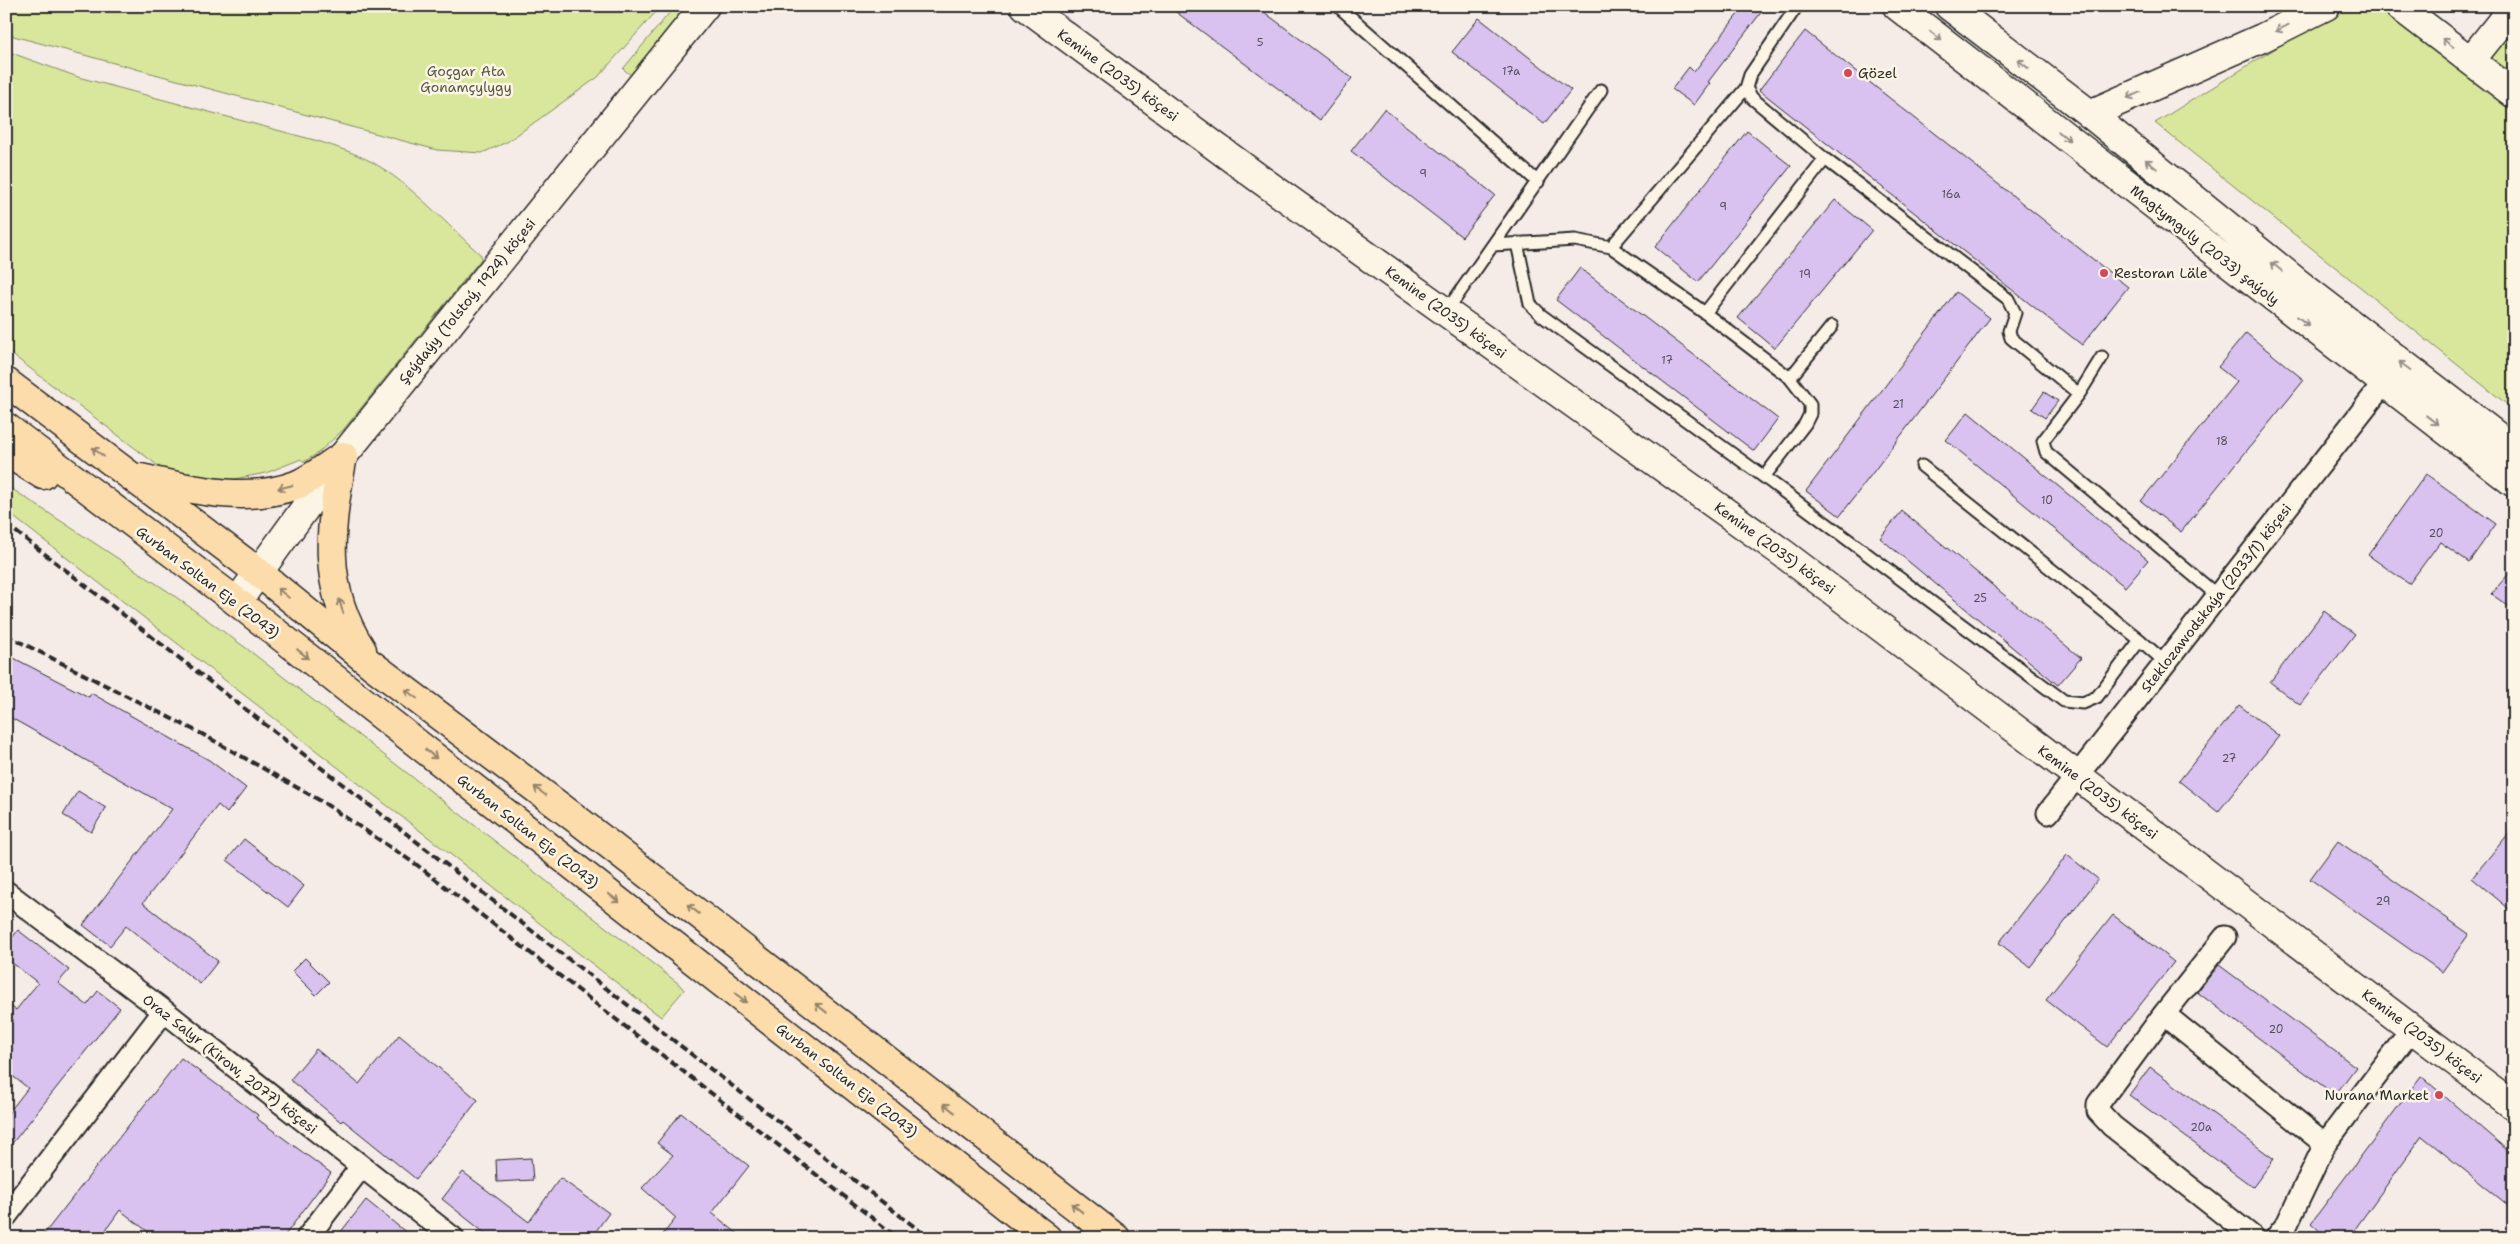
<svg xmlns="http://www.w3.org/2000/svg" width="2520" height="1244" font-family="'Shantell Sans',sans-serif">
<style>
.green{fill:#d8e79b;stroke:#828963}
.building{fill:#d9c1f0;stroke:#2b2b2b}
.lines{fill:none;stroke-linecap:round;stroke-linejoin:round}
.service-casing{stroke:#2b2b2b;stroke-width:15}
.minor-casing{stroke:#2b2b2b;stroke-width:25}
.tertiary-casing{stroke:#2b2b2b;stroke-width:31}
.secondary-casing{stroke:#2b2b2b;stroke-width:31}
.trunk-casing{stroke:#2b2b2b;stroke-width:31}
.service{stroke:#fcf5e5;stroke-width:11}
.minor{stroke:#fcf5e5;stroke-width:21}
.tertiary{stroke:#fcf5e5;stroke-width:28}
.secondary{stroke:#fcf5e5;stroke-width:28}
.trunk{stroke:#fddcac;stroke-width:28}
.rail{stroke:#2b2b2b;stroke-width:4;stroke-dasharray:8 4;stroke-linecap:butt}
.oneway{stroke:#949088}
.oneway2{stroke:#94846c}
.poi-dot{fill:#d1495b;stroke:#fcf5e5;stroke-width:2}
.labels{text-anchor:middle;stroke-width:5;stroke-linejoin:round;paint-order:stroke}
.number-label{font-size:11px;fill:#56505c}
.park-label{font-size:14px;fill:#565a47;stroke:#fcf5e5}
.poi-label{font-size:14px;fill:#2b2b2b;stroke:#fcf5e5;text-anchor:start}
.street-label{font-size:14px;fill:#2b2b2b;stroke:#fcf5e5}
</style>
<rect width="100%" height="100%" fill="#f5ebe7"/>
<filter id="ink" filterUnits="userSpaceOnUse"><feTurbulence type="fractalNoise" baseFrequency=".02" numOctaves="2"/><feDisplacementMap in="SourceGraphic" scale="10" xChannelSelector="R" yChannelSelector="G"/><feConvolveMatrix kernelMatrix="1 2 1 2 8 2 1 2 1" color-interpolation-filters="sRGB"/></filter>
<g filter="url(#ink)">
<path class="green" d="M6 6H661L598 77 507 142 482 153 437 150 6 34Z
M675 6H687L631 75 623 69Z
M2344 6H2372L2471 60 2514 11V410L2155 123Z
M6 51 78 77 318 141C336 147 355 153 372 162 411 184 447 225 481 255V259L344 429 318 453 304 462 301 459 266 473 234 479 203 477 161 468 6 350Z
M6 485 169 592 246 648 679 984 684 990 661 1017 6 511Z"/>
<path class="building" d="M1168 6H1256L1352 78 1320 120Z
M1744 6H1766L1708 82 1710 83 1694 105 1672 89 1689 67 1694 72Z
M1479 18 1571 90 1544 124 1452 52Z
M1805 31 2128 287 2082 345 1759 90Z
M1384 109 1495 195 1462 237 1351 151Z
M1747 131 1791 166 1698 282 1655 247Z
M1835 200 1872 230 1775 348 1738 318Z
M1580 268 1778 419 1754 451 1556 300Z
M1956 292 1990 318 1840 516 1806 491Z
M2246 333 2304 380 2181 532 2141 501 2237 382 2218 367Z
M2044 392 2058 401 2045 418 2032 409Z
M1968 412 2148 560 2125 587 1946 440Z
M2426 474 2496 524 2469 562 2440 542 2409 584 2368 555Z
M1902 511 2081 658 2058 685 1880 538Z
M2514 568V610L2491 594Z
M2324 611 2355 634 2300 705 2270 682Z
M6 654 89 697 91 693 209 760 246 788 227 813 218 805 143 903 218 961 200 984 126 926 110 946 83 925 172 809 6 715Z
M2239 705 2279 736 2218 812 2179 781Z
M78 791 106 808 91 832 63 815Z
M2514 827V913L2472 878Z
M244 839 304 886 288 907 227 860Z
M2338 841 2469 934 2442 972 2310 879Z
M2067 855 2098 879 2030 967 1999 943Z
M2113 915 2174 962 2107 1047 2046 1000Z
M18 930 69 970 58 983 87 1005 98 991 120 1008 6 1151V1116L28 1088 6 1071V1003L16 1010 38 983 6 958V946Z
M305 958 329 982 316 995 292 971Z
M2219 965 2356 1067 2335 1095 2197 992Z
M399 1035 478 1100 416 1179 343 1120 341 1122 290 1080 316 1049 359 1084Z
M181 1058 258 1115 256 1118 331 1173 283 1238H156L120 1210 100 1238H41Z
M2150 1067 2274 1159 2253 1187 2129 1095Z
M2421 1076 2514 1156V1210L2422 1136 2355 1229 2365 1238H2327L2311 1223Z
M681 1113 749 1166 712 1213 743 1238H660L676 1218 642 1188 673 1155 657 1143Z
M531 1158 533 1180 497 1182 496 1160Z
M463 1172 529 1222 560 1178 609 1213 591 1238H491L442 1199Z
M366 1200 413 1238H336Z"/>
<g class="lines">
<defs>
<path id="service" d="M1338 6 1538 182
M1797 6 1750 75 1746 88 1752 98 1825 159 2008 299 2015 313 2009 331 2011 338 2079 394
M1517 243 1530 304 1541 315 1764 477 2064 701 2083 703 2097 697 2140 640
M1493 245 1575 240 1611 247 1705 313 1790 378 1810 404V414L1805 424 1764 477
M1611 247 1746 88
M1446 312 1601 90
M1705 313 1825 159
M2102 357 2079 394 2043 441 2046 452 2218 596
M1790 378 1832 326
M1922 466 2140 640 2166 663"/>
<path id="minor" d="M2048 813 2384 383
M6 892 164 1011 453 1238
M2164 1014 2225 937
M6 1216 164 1011
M307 1238 361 1167
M2254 1238 2112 1126 2098 1111V1104L2164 1014 2325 1144
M2276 1238 2287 1224 2325 1144 2412 1029"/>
<path id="tertiary" d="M1025 6 1257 177 1784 554 2514 1106
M2399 6 2514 94
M2471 60 2514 6
M2090 114 2262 38 2326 6
M237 602 343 456 705 6"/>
<path id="secondary" d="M1897 6 2514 483
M1949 6 2090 114 2298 283 2514 449"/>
<path id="trunk" d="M6 382 258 572 372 665 579 821 1116 1238
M6 427 237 602 1047 1238
M6 452 43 475
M343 456C330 526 320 586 362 650
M140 478C191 489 245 504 296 485 312 479 328 465 343 456"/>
</defs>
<use href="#service" class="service-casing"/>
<use href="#minor" class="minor-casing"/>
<use href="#tertiary" class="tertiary-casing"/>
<use href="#secondary" class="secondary-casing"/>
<use href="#trunk" class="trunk-casing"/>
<use href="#service" class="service"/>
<use href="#minor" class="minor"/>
<use href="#tertiary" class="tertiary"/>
<use href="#secondary" class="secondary"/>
<use href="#trunk" class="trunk"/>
<path class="rail" d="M6 524 929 1238
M6 635 202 734 321 801 417 865 898 1238"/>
</g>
<defs><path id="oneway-shaft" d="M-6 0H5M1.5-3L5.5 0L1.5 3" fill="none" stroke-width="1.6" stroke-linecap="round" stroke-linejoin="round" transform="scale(1.25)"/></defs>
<g class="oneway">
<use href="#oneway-shaft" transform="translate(2282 28) rotate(153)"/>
<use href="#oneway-shaft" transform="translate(1936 36) rotate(38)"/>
<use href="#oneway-shaft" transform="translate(2448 43) rotate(-143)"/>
<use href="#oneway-shaft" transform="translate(2023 64) rotate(-142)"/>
<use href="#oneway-shaft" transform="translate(2134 95) rotate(156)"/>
<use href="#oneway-shaft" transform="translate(2064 136) rotate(38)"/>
<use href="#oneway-shaft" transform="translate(2151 164) rotate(-141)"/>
<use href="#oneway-shaft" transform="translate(2277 267) rotate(-141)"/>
<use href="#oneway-shaft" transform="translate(2303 321) rotate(38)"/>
<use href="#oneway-shaft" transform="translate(2405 366) rotate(-143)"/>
<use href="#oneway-shaft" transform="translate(2432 420) rotate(38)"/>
</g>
<g class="oneway2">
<use href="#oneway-shaft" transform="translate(98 452) rotate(-143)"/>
<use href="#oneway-shaft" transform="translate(285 487) rotate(167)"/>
<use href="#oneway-shaft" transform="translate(283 593) rotate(-141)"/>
<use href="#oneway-shaft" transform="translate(341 606) rotate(-107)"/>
<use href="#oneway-shaft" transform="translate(303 654) rotate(38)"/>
<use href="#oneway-shaft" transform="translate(411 694) rotate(-143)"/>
<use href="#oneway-shaft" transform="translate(431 754) rotate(38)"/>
<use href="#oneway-shaft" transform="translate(540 791) rotate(-143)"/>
<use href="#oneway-shaft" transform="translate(614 898) rotate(38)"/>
<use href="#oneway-shaft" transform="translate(693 909) rotate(-142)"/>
<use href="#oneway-shaft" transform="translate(741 998) rotate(38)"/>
<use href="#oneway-shaft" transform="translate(821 1008) rotate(-142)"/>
<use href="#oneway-shaft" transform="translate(949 1108) rotate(-142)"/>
<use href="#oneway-shaft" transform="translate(1077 1208) rotate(-142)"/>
</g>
</g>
<g class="poi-dot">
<circle cx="1848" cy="73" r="5"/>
<circle cx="2104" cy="273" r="5"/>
<circle cx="2439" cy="1095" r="5"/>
</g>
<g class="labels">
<g class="number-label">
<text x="1260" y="46">5</text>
<text x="1511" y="75">17a</text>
<text x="1423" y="177">9</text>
<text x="1951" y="198">16а</text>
<text x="1723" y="210">9</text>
<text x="1805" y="278">19</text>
<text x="1667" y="364">17</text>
<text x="1898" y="408">21</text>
<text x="2222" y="445">18</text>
<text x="2047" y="504">10</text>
<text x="2436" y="537">20</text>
<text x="1980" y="602">25</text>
<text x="2229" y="762">27</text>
<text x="2383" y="905">29</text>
<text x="2276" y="1033">20</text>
<text x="2201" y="1131">20a</text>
</g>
<g class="park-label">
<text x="466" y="76">Goçgar Ata<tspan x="466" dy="16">Gonamçylygy</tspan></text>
</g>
<g class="poi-label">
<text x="1858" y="78">Gözel</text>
<text x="2114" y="278">Restoran Läle</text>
<text x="2429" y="1100" text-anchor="end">Nurana Market</text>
</g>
<g class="street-label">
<text transform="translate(1118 75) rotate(36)" y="5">Kemine (2035) köçesi</text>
<text transform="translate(2205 245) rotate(38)" y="5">Magtymguly (2033) şaýoly</text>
<text transform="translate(467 301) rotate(-51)" y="5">Şeýdaýy (Tolstoý, 1924) köçesi</text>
<text transform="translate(1446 312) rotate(36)" y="5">Kemine (2035) köçesi</text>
<text transform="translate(1775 548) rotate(36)" y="5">Kemine (2035) köçesi</text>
<text transform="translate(208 582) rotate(37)" y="5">Gurban Soltan Eje (2043)</text>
<text transform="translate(2216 598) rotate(-52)" y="5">Steklozawodskaýa (2033/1) köçesi</text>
<text transform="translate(2098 792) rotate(37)" y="5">Kemine (2035) köçesi</text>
<text transform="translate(528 831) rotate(38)" y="5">Gurban Soltan Eje (2043)</text>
<text transform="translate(2422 1036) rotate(37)" y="5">Kemine (2035) köçesi</text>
<text transform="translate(230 1064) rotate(38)" y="5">Oraz Salyr (Kirow, 2077) köçesi</text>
<text transform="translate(847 1080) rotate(38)" y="5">Gurban Soltan Eje (2043)</text>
</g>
</g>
<rect width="2520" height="1244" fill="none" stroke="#fcf5e5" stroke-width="25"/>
<rect x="12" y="12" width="2495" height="1219" fill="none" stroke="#2b2b2b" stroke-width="2" filter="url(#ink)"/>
</svg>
